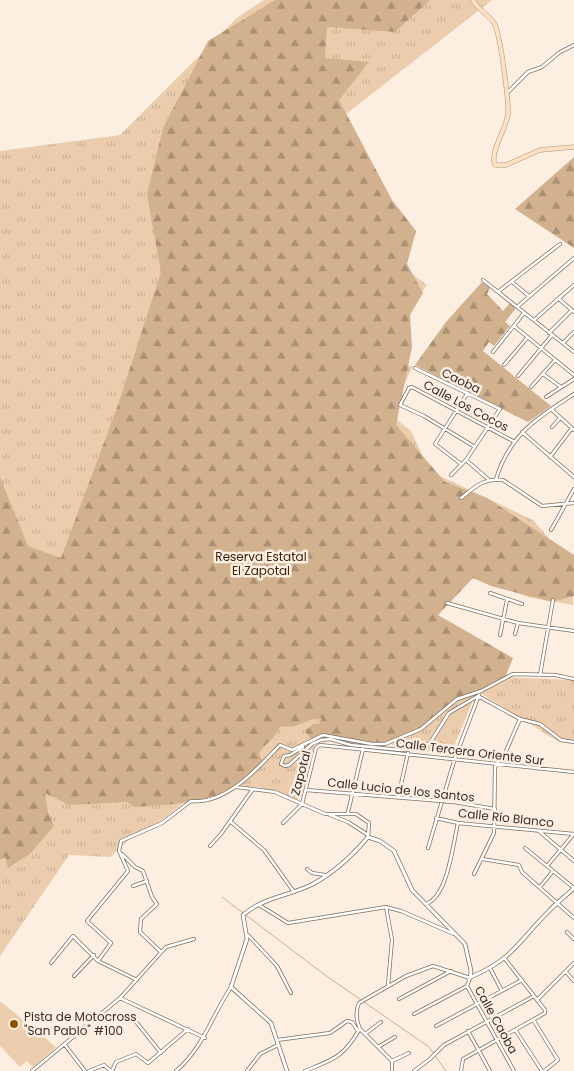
<svg xmlns="http://www.w3.org/2000/svg" width="574" height="1071" font-family="Poppins,sans-serif">
<style>
.grass{fill:url(#grass-tufts)}
.forest{fill:url(#forest-firs)}
.garden{fill:#ebcdad}
.lines{fill:none;stroke-linecap:round;stroke-linejoin:round}
.stream{stroke:#cfae8b;stroke-width:1}
.minor-casing{stroke:#7f7060;stroke-width:4}
.tertiary-casing{stroke:#7f7060;stroke-width:4.5}
.primary-casing{stroke:#b59473;stroke-width:5}
.minor{stroke:#fff;stroke-width:2.5}
.tertiary{stroke:#fff;stroke-width:3}
.primary{stroke:#fbe0c3;stroke-width:4}
.poi-dot{fill:#8a5502;stroke:#fceee0;stroke-width:2}
.labels{text-anchor:middle;stroke-width:5;stroke-linejoin:round;paint-order:stroke}
.street-label{font-size:12px;fill:#362f29;stroke:#fceee0}
.park-label{font-size:12px;fill:#3b2406;stroke:#fceee0}
.poi-label{font-size:12px;fill:#362f29;stroke:#fceee0;text-anchor:start}
</style>
<defs>
<pattern id="grass-tufts" width="24" height="20" patternUnits="userSpaceOnUse" patternTransform="scale(1.25)"><rect width="24" height="20" fill="#ebcdad"/><path d="M3 7l-1-3M5 7V3M7 7l1-3M15 17l-1-3M17 17v-4M19 17l1-3" fill="none" stroke="#cab095"/></pattern>
<pattern id="forest-firs" width="22" height="20" patternUnits="userSpaceOnUse" patternTransform="scale(1.25)"><rect width="22" height="20" fill="#d2b18e"/><path d="M5 1l3.5 6h-7zM16 11l3.5 6h-7z" fill="#ab9074"/></pattern>
</defs>
<rect width="100%" height="100%" fill="#fceee0"/>
<path class="grass" d="M264 0H492L272 172 427 285 380 351 412 367 391 415 411 431 426 463 440 476 533 520 574 567 573 605 528 597 471 576 435 615 511 659 504 677 574 680V743L559 742 477 691 450 756 379 742 317 737 297 802 259 787 235 786 190 798 154 826 133 836 110 857 69 855 0 956V151L120 135 238 17Z"/>
<path class="forest" d="M275 0H430L395 32 327 27 325 58 369 62 339 100 392 200 416 231 407 264 423 293 410 315 412 347 396 425 445 482 487 498 574 555V596L552 602 491 586 473 578 438 615 513 658 504 680 480 693 454 703 412 735 384 746 345 742 334 739 312 741 305 731 313 724H319L322 718C310 717 297 730 280 726 277 738 264 743 259 754L264 763C229 803 184 804 134 807L127 802 69 805 45 793 48 812 54 826 30 854 8 868 5 856 0 860V477L28 546 61 558 119 402 161 272 147 194 163 128 208 41Z
M574 157V248L515 209Z
M482 282 490 288 487 294 503 311 510 303 516 308 505 322 510 326 494 346 489 342 483 351 551 406 528 422 415 365 446 322Z"/>
<path class="garden" d="M0 1001 56 1047 33 1067 27 1061 20 1067 0 1046Z"/>
<g class="lines">
<path class="stream" d="M222 897 325 975 429 1047 446 1071"/>
<defs>
<path id="minor" d="M508 92 528 72 542 67 560 52 574 45
M483 280 574 352
M512 282 529 296
M499 291 560 244
M559 299 574 312
M517 307 574 258
M534 320 574 285
M514 326 574 375
M549 333 572 310
M563 343 574 332
M493 352 524 313
M504 365 527 338
M415 368 500 409 466 460 451 475
M543 374 561 387
M518 376 552 335
M531 387 555 360
M546 397 574 379
M551 409 574 430
M552 427 560 418
M522 432 574 477
M475 447 424 416 400 405 409 388 412 387 513 441
M550 457 572 428
M466 460 488 479
M461 464 435 444 467 394
M496 479C510 434 536 419 574 394
M461 498C476 486 484 478 503 480L542 506 574 503
M551 530 574 489
M490 593 522 604
M447 603 518 623 574 631
M515 634 518 623
M500 635 507 600
M540 675 553 600
M303 747 290 755 284 756 281 764 285 766 289 765 312 744 321 740 330 739 351 745 401 750 422 748 430 743 449 713 478 696 520 719 540 724 561 740 574 742
M539 769 540 759
M236 787 275 792 325 814H356L369 823 368 837
M306 790 454 802 495 809
M398 798 408 753
M348 812 363 749
M330 815 348 822 368 835
M436 818 458 823 574 834
M231 822 264 850 294 892
M283 823 302 804 316 748 320 745 574 772
M540 832 574 861
M210 846 221 834 253 789
M428 848 455 758 479 695
M525 848 574 888
M122 854 135 867 143 871 152 897 157 904 141 919 140 932 161 952
M482 859 519 865 522 872 574 918
M547 866 573 835
M307 869 312 873 325 875
M474 874 494 833 495 767 506 751 520 719
M133 886 147 881
M540 887 553 871
M428 903C448 894 453 844 458 823
M259 905 288 923 386 907 401 911 454 934
M386 907 392 940 388 985
M567 932 574 939
M248 935 277 966 291 993
M98 961 111 943 87 921 128 871 119 851 121 841 162 823 191 801C226 805 258 768 280 745L292 750 323 735 372 744H385L421 729 457 699 481 691 513 674 555 675 574 679
M51 963 73 936 98 961 137 980
M490 968 502 991
M566 972 574 981
M74 976 94 955
M120 998 205 1038
M399 999 451 971
M537 1000 574 963
M414 1014 467 986
M133 1018 161 1053
M534 1021 558 1060 544 1071
M436 1026 522 980
M468 1031 490 1071
M516 1031 542 1071
M365 1034 381 1022
M277 1040 330 1033 347 1021 352 1022 358 1031
M65 1045 85 1071
M378 1047 395 1037
M392 1061 409 1053
M32 1071 120 998 166 947 194 939
M89 1071 104 1065 111 1071
M112 1071 116 1062 136 1054 148 1063 188 1029
M176 1071C203 1048 212 1016 231 987
M247 1071 260 1054 278 1045
M305 1071C332 1060 344 1057 359 1030
M392 1071V1061L360 1029C356 1020 355 1012 359 1003L406 976 433 966 470 978 467 986 514 1071
M414 1071 430 1059 444 1045 534 996
M461 1071 463 1059 545 1013V1010L505 959"/>
<path id="tertiary" d="M471 977C513 959 518 942 548 912 556 903 566 896 574 888
M287 1071 271 1023 231 987 247 939 243 915C262 898 288 896 311 885 332 874 353 855 368 837L380 841 394 851 412 890 465 944 471 971 470 978"/>
<path id="primary" d="M473 0C478 10 488 14 494 23 500 31 509 102 508 114 507 128 489 153 495 165H506L540 150 574 147"/>
</defs>
<use href="#minor" class="minor-casing"/>
<use href="#tertiary" class="tertiary-casing"/>
<use href="#primary" class="primary-casing"/>
<use href="#minor" class="minor"/>
<use href="#tertiary" class="tertiary"/>
<use href="#primary" class="primary"/>
</g>
<circle class="poi-dot" cx="14" cy="1024" r="5"/>
<g class="labels">
<g class="street-label">
<text transform="translate(461 381) rotate(26)" y="4">Caoba</text>
<text transform="translate(466 406) rotate(28)" y="4">Calle Los Cocos</text>
<text transform="translate(470 752) rotate(7)" y="4">Calle Tercera Oriente Sur</text>
<text transform="translate(301 773) rotate(-75)" y="4">Zapotal</text>
<text transform="translate(401 790) rotate(6)" y="4">Calle Lucio de los Santos</text>
<text transform="translate(506 818) rotate(6)" y="4">Calle Río Blanco</text>
<text transform="translate(496 1020) rotate(61)" y="4">Calle Caoba</text>
</g>
<g class="park-label">
<text x="261" y="561">Reserva Estatal<tspan x="261" dy="14">El Zapotal</tspan></text>
</g>
<g class="poi-label">
<text x="24" y="1021">Pista de Motocross<tspan x="24" dy="14">"San Pablo" #100</tspan></text>
</g>
</g>
</svg>
